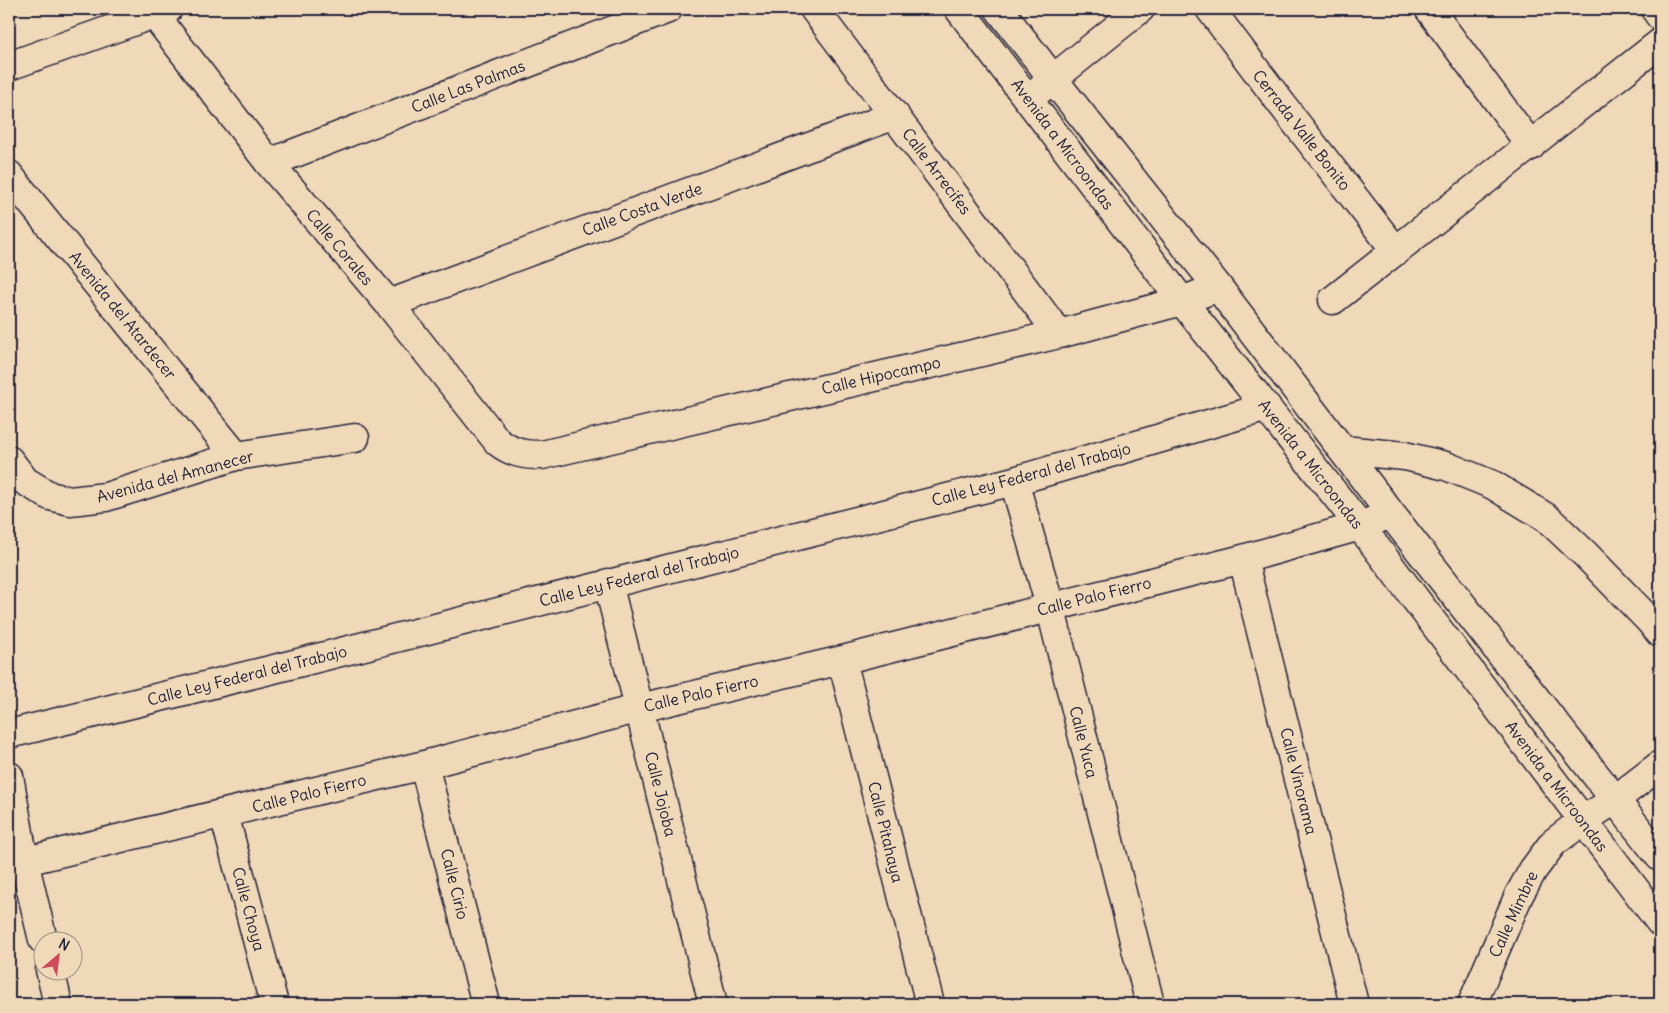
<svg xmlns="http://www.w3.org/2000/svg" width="1669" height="1013" font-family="Delius,sans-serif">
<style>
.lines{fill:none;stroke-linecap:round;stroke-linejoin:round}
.minor-casing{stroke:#22223b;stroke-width:31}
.minor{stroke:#efd9b8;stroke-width:28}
.labels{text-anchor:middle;stroke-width:5;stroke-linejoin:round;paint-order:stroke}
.street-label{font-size:16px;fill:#22223b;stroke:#efd9b8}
</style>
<rect width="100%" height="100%" fill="#efd9b8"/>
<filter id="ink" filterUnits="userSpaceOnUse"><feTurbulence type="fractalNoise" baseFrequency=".02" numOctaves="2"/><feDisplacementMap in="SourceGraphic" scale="10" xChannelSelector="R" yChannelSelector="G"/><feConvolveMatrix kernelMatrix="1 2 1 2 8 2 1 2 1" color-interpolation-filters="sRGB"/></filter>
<g filter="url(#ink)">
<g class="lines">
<defs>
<path id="minor" d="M814 9 1059 334
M959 9 1182 301 1360 526 1660 922
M999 9 1053 79 1218 287 1391 514 1660 857
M1210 9 1296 123 1396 251
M1429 9 1531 146
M1655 9 1660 16
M154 14 269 163 389 304 498 442C512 453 524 455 542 455L1059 334 1182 301 1218 287
M9 66 168 9
M1038 91 1140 9
M269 163 668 9
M9 175 236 456
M1333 300 1660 43
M389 304 895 115
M1343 450 1405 456 1446 466 1493 485 1547 518 1585 554 1649 620 1660 633
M9 460 25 481 50 496 70 501 106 497 236 456 355 438
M1014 481 1050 606 1150 1004
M1243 559 1354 1004
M608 583 713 1004
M842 660 930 1004
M9 734 274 669 1014 481 1267 407
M424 765 486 1004
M9 776 24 861 43 940
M224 814 274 1004
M9 865 424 765 640 708 842 660 1243 559 1360 526 1391 514
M50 970 58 1004
M1472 1004 1519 895 1533 870 1553 843 1582 821 1616 799 1660 765"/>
</defs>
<use href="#minor" class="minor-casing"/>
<use href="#minor" class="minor"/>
</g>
</g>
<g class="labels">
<g class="street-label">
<text transform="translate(468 86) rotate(-21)" y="6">Calle Las Palmas</text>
<text transform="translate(1302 130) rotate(52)" y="6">Cerrada Valle Bonito</text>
<text transform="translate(1063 144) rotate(53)" y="6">Avenida a Microondas</text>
<text transform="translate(937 171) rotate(53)" y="6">Calle Arrecifes</text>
<text transform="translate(642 209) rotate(-20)" y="6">Calle Costa Verde</text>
<text transform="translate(340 247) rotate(50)" y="6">Calle Corales</text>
<text transform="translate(123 315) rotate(51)" y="6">Avenida del Atardecer</text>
<text transform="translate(881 375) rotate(-13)" y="6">Calle Hipocampo</text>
<text transform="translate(1311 464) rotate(52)" y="6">Avenida a Microondas</text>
<text transform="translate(1031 474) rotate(-15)" y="6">Calle Ley Federal del Trabajo</text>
<text transform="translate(175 476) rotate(-15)" y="6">Avenida del Amanecer</text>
<text transform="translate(639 576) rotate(-14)" y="6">Calle Ley Federal del Trabajo</text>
<text transform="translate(1094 596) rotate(-14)" y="6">Calle Palo Fierro</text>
<text transform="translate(247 675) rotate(-14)" y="6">Calle Ley Federal del Trabajo</text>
<text transform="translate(701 693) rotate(-13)" y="6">Calle Palo Fierro</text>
<text transform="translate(1084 742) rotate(76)" y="6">Calle Yuca</text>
<text transform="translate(1299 781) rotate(76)" y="6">Calle Vinorama</text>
<text transform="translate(1557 786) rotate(53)" y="6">Avenida a Microondas</text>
<text transform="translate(309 793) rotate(-14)" y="6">Calle Palo Fierro</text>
<text transform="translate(661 794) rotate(76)" y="6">Calle Jojoba</text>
<text transform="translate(886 832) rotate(76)" y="6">Calle Pitahaya</text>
<text transform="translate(455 884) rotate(76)" y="6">Calle Cirio</text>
<text transform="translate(249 909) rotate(75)" y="6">Calle Choya</text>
<text transform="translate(1513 914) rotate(-65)" y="6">Calle Mimbre</text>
</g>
</g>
<rect width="1669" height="1013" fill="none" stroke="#efd9b8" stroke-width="30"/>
<rect x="15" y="15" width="1639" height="983" fill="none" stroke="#22223b" stroke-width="2" filter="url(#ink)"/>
<g transform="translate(58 956) rotate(28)"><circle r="24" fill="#efd9b8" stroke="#9d9086"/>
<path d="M0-4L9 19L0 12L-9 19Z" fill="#d1495b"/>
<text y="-8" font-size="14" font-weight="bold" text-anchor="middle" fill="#22223b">N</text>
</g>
</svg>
